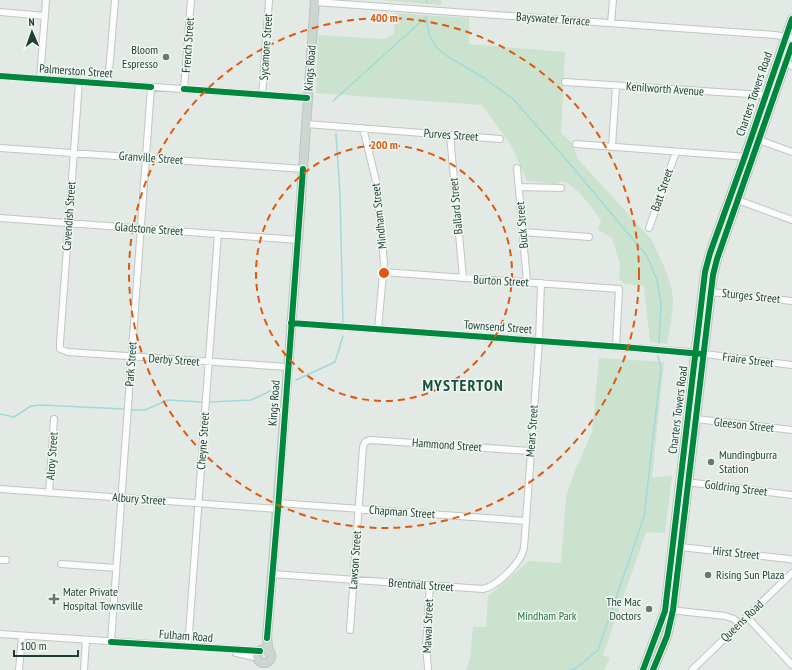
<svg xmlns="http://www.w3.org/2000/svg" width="792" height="670" font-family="'PT Sans Narrow',sans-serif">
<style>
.green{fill:#cbe3ce}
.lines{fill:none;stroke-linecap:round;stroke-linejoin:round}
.stream{stroke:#a0dada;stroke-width:1.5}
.minor-casing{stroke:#c0c6c2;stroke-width:8}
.major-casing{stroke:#bbc5c1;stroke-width:10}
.minor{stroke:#fbfcfb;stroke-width:6}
.major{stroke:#cdd5d1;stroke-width:8}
.cycleway-casing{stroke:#f0f8f3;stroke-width:8}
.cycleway{stroke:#00873e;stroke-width:6}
.ring{fill:none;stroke:#de580e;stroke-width:2;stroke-dasharray:7 5}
.poi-dot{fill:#647970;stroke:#f0f8f3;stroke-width:1.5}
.labels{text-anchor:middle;stroke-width:3;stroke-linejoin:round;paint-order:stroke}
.street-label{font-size:12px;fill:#1f3d31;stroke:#f0f8f3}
.poi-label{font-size:12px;fill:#1f3d31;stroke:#f0f8f3;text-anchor:start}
.park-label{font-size:12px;fill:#27763a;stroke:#f0f8f3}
.district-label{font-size:16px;font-weight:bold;letter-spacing:1px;fill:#1a503b;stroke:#f0f8f3}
.centre{fill:#de580e;stroke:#f0f8f3;stroke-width:2}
.ring-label{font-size:12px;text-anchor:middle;font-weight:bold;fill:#de580e;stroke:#f0f8f3;stroke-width:3;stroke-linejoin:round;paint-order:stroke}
</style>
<rect width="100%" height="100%" fill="#e3e9e5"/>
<path class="green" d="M381 0H441V5Z
M395 13 469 18V44L565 52 561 134C571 140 575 146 577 158L651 239C659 255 673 283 673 300 673 315 669 330 667 344L650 342 644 286 625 284 619 279 620 264 612 238 598 230 601 220C592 208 577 186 562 181L557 184 527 181 511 145 482 105 316 93 318 35 384 39 394 34Z
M599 358 664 362 652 477 672 476 665 533 646 532 603 655 610 658 604 670H466L470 659 473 627H486L488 596 529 561 561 563 566 497 574 473 592 432Z"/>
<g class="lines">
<path class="stream" d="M426 0 427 3
M426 17 429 34 436 47 447 56 484 78 513 99 559 151 647 256 657 280 661 303 659 343
M333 101 426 17
M336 134 340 194 343 322
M296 380 335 362 343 336
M209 402 251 400 277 388
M131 410H145L168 400 202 402
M0 414 14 417 31 406 41 405 124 409
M571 670 575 669 598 650 644 517 661 368 658 356"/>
<defs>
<path id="minor" d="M315 2 775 35 792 38
M0 12 45 16
M611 23 613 0
M786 63 792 66
M0 76 307 98
M40 79 46 0
M79 82 60 343V349L68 352 288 367
M565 82 765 95
M108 84 115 0
M184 89 191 0
M262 95 269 0
M306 124 500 139
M363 128 377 185 384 263 378 329
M450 135 463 278
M759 140 792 152
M576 144 748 157
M612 147 616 86
M0 148 303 169
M517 168 527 282
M519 187 561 188
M735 199 792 220
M0 218 298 240
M649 228 676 152
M523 232 589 237
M383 272 619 289 616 346
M711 292 792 301
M291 323 689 352 792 365
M696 419 792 430
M686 482 792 495
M0 489 278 509
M49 493 54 419
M278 503 526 521
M680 547 789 559 792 560
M0 560H6
M61 564 116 568
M272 574 483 589C497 586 521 563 524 548L539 341 541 283
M670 610 725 616 734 619 739 624
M747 617 792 665
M350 630 363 447 365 442 370 440 530 451
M0 634 260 651
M111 642 151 87
M188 647 218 234
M236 653 258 658
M428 668 426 645 430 585
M19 670 22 636
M84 670 86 640
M692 670 792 573"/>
<path id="major" d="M257 656a7 7 0 1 1 14 0a7 7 0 1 1-14 0Z
M269 652 267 638 298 240 315 0
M643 670 665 611 705 272 710 253 745 156 792 19
M653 670 667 636 673 610 713 275 717 259 792 45"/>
</defs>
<use href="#minor" class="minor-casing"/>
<use href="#major" class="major-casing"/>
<use href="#minor" class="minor"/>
<use href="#major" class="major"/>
<defs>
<path id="cycleway" d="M0 76 151 87
M184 89 307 98
M291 323 623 347 702 354
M267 638 278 509 303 169
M111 642 260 651
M643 670 665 611 705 272 710 253 745 156 792 19
M653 670 667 636 673 610 713 275 717 259 792 45"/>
</defs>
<use href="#cycleway" class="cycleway-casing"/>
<use href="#cycleway" class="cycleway"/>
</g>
<g class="ring">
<circle cx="384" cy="273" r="128"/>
<circle cx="384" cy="273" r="255"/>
</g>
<g class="poi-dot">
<circle cx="166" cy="57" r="4"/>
<circle cx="711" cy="462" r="4"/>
<circle cx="708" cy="575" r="4"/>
<path d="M52 593h4v4h4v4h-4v4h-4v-4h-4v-4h4z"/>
<circle cx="649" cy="609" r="4"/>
</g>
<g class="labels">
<g class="street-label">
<text transform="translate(553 19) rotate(4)" y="4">Bayswater Terrace</text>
<text transform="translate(188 45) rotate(-86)" y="4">French Street</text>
<text transform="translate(266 47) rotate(-86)" y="4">Sycamore Street</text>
<text transform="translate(310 68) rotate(-86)" y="4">Kings Road</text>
<text transform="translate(76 71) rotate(4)" y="4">Palmerston Street</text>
<text transform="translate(665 89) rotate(4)" y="4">Kenilworth Avenue</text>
<text transform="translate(754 94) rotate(-71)" y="4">Charters Towers Road</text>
<text transform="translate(451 135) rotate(4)" y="4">Purves Street</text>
<text transform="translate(151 158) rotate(4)" y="4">Granville Street</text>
<text transform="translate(662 190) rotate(-71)" y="4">Batt Street</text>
<text transform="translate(456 206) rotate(-95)" y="4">Ballard Street</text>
<text transform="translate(69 216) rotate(-86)" y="4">Cavendish Street</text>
<text transform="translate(379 216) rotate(-96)" y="4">Mindham Street</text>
<text transform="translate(522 225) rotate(-95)" y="4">Buck Street</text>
<text transform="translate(149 229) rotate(4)" y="4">Gladstone Street</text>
<text transform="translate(501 281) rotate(3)" y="4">Burton Street</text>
<text transform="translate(751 296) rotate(6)" y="4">Sturges Street</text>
<text transform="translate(498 327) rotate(4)" y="4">Townsend Street</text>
<text transform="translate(174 360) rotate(4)" y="4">Derby Street</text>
<text transform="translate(748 360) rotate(7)" y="4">Fraire Street</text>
<text transform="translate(131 364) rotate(-86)" y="4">Park Street</text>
<text transform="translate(274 403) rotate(-86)" y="4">Kings Road</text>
<text transform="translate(678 410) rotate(-83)" y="4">Charters Towers Road</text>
<text transform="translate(744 425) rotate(6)" y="4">Gleeson Street</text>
<text transform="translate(532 431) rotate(-86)" y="4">Mears Street</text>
<text transform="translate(203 441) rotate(-86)" y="4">Cheyne Street</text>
<text transform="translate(447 445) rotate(4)" y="4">Hammond Street</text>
<text transform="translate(52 456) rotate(-86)" y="4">Alroy Street</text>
<text transform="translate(736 488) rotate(7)" y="4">Goldring Street</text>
<text transform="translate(139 499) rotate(4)" y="4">Albury Street</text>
<text transform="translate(402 512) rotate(4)" y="4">Chapman Street</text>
<text transform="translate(736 553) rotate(6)" y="4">Hirst Street</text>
<text transform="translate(355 560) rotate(-86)" y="4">Lawson Street</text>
<text transform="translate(421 585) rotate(4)" y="4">Brentnall Street</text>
<text transform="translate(742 621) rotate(-44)" y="4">Queens Road</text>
<text transform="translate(428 626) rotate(-88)" y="4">Mawai Street</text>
<text transform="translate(186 636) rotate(4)" y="4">Fulham Road</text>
</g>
<g class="poi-label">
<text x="158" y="54" text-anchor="end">Bloom<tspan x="158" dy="14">Espresso</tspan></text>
<text x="719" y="459">Mundingburra<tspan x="719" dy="14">Station</tspan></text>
<text x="716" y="579">Rising Sun Plaza</text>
<text x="63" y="596">Mater Private<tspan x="63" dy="14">Hospital Townsville</tspan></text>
<text x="641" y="606" text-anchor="end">The Mac<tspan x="641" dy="14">Doctors</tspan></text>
</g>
<g class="park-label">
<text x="547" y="620">Mindham Park</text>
</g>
<g class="district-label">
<text x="463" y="391">MYSTERTON</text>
</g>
</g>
<circle cx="384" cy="273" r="6" class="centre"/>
<g class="ring-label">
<text x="384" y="22">400 m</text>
<text x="384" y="149">200 m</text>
</g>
<g transform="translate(32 32) rotate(358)" stroke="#f0f8f3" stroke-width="3" paint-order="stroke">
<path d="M0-3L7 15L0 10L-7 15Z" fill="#1f3d31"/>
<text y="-6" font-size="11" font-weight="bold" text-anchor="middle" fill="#1f3d31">N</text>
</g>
<path d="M14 650v6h64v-6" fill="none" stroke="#1f3d31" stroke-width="2"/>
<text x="20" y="650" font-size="12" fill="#1f3d31" stroke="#f0f8f3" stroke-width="3" paint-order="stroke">100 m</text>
</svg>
